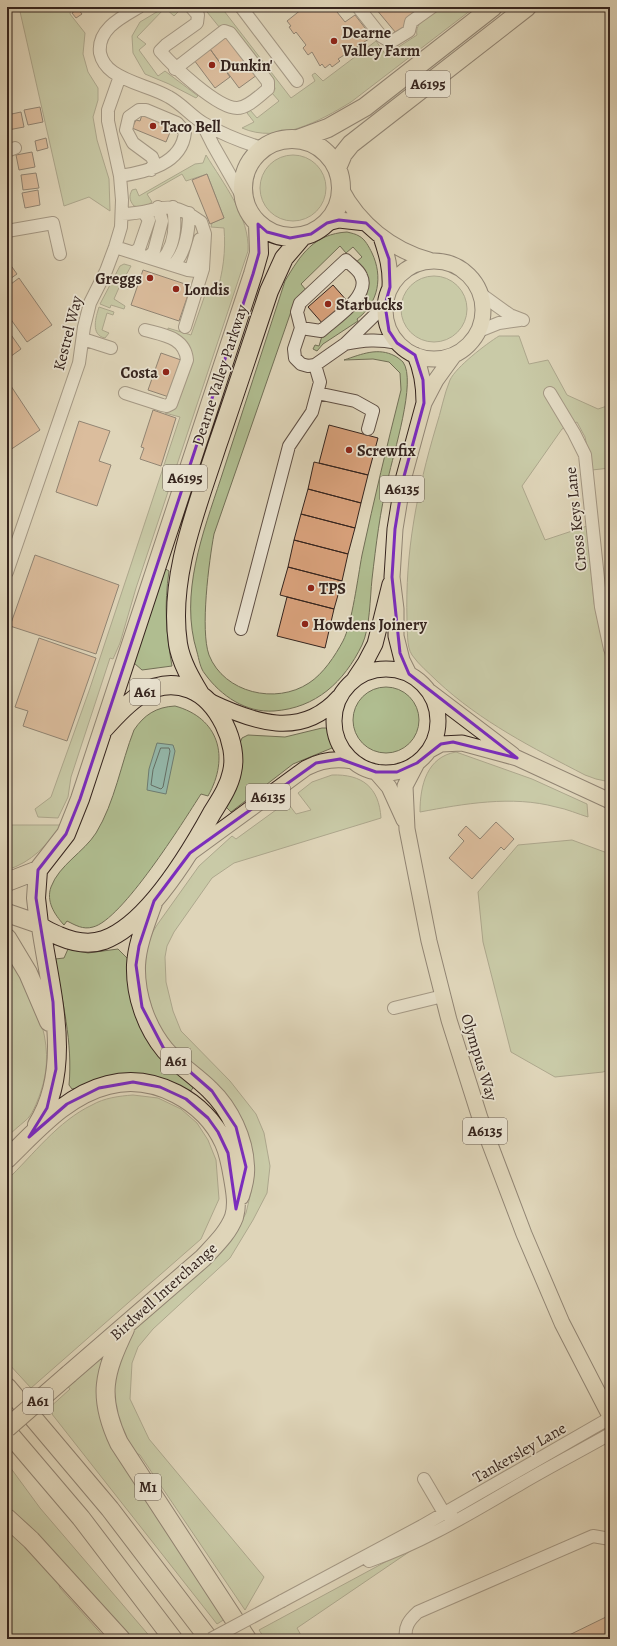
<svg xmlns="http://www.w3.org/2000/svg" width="617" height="1646" font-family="Alegreya,serif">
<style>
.green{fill:#b0bd90;stroke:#727057}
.water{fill:#94b9ac;stroke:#6e7d73}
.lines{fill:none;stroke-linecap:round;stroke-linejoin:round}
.shore{stroke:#646e65;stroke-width:1}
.building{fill:#d8a17b;stroke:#35241e}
.minor-casing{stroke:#605045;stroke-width:14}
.major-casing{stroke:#35241e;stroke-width:17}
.highway-casing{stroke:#35241e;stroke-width:20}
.minor{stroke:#eae4d2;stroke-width:12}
.major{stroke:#dfd5b9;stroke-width:15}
.highway{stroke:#dfd5b9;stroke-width:18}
.minor-bridge-casing{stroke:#605045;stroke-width:14;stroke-linecap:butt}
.highway-bridge-casing{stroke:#35241e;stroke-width:20;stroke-linecap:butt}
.minor-bridge{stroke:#eae4d2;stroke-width:12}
.highway-bridge{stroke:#dfd5b9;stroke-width:18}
.marked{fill:none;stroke:#7b2cbf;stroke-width:3;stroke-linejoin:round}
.poi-dot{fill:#8f2418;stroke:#eae4d2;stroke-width:1.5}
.labels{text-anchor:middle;stroke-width:3.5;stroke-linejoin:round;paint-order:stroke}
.shield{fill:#eae4d2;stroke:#6b5e54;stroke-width:1}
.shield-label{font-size:15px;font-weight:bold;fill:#35241e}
.poi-label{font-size:16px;font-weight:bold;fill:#35241e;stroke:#eae4d2;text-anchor:start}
.street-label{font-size:16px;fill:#35241e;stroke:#eae4d2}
</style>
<rect width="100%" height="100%" fill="#dfd5b9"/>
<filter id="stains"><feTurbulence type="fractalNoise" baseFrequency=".005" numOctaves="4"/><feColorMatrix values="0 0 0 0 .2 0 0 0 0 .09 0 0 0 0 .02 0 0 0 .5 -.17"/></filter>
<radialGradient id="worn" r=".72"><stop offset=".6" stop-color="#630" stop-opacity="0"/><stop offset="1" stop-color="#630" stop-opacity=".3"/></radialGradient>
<path class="green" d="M19 7H71L70 14 85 33 83 54 88 72 98 88V100L93 117 97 140 109 179 110 211 89 197 64 206Z
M165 7H174L179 11 174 16 165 8 137 37 146 44 139 50 158 76 165 71 198 96 196 98 169 84 145 74 133 53 132 36 140 22Z
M203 7H221L291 98 315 81 312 75 315 73 323 81 376 41 386 55 417 35C414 24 430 11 439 7 446 5 466 7 475 7L351 102C320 121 278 144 242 128L254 122 247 113 250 110 257 118 279 101 272 93 275 89 274 85 232 29 220 28Z
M206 155C223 183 250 217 248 251L136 588 120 643 113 659 110 658 71 777 68 797 58 818 38 817 35 809 51 797 89 691 180 417 165 413 169 411 191 358 168 332V328L191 335 206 292 216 295C223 273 226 251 224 228L211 227 212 223 224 218 207 174 186 181 182 174 147 194 152 202 141 210 139 207 134 206C129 200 129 196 132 190L136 189 139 196 195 164 203 163Z
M260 188a33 33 0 1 1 66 0a33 33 0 1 1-66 0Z
M347 232C351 233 356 234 359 236 365 239 369 247 372 253 383 276 379 303 357 319L358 321 323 344 317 351 313 349 315 345 319 346 322 336 360 304 355 263 362 257 353 247 346 253 340 246 301 284 306 290 295 300 214 534C209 561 200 630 209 655 224 693 276 705 309 683 323 674 335 656 343 641 352 624 358 576 362 555 374 500 387 445 401 390L400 373 389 362 373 359 344 360C362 354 378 347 395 356 397 357 401 360 403 362 417 381 393 454 388 479 380 511 376 545 372 579 370 598 370 628 362 645 344 682 316 708 274 711 246 713 221 696 205 674 200 668 199 659 197 652 179 594 203 533 221 478 242 412 264 347 285 281 301 254 314 234 347 232Z
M124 264 131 266 125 277 134 279 133 282 121 283 114 299 125 306 124 309 111 305 110 308 100 304 120 266Z
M401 309a33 33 0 1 1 66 0a33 33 0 1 1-66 0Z
M99 307 114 312 113 315 107 313 102 330 109 333 105 338C90 335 96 317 99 307Z
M499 336H519L529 364 548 360 567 395 598 409 610 405V468L592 470 585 437 577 422 562 429 522 486 545 540 587 526 594 603 610 678V782L596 779 585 775C533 748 481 722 437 681 429 673 419 665 412 655 406 646 408 630 407 620 405 552 417 491 436 427 441 412 444 394 450 380 456 367 486 344 499 336Z
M164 568 169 571C164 605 166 633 172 666L142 670 134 663Z
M353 720a33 33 0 1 1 66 0a33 33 0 1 1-66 0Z
M175 706C219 718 230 757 208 796L201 794C183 822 122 920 93 927 83 930 75 925 67 921L64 925C54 914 46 901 51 887 59 865 84 852 96 833 115 802 121 763 134 730 144 715 156 707 175 706Z
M322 728H327C331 732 334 743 332 748L293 764 231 812 225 806 240 743 242 738 248 735 285 737Z
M456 752 532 779 587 804 588 817C578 814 567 809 556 807 512 795 463 804 420 812 420 785 427 757 456 752Z
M332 775C362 774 379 787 381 818L234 863 212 878 174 932 167 946 165 957 166 982 173 1011 181 1031 230 1081 256 1114 264 1133 270 1166 267 1193 253 1220 230 1258 153 1329 138 1347 132 1363 130 1399 149 1439 264 1577 245 1610 140 1455 128 1449 111 1397 122 1345 142 1320 236 1232 246 1213 251 1192 253 1174 251 1155 187 1060 166 1038 154 1015 145 984 146 952 149 938 157 925 199 866 232 836 236 839 287 802 296 814 311 810 298 793 312 782Z
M7 825H62C47 845 32 862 7 870Z
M572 840 610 854V1069L603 1072 555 1077 511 1052 483 942 478 892 518 845Z
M7 946C30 995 60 1039 40 1094 37 1102 32 1116 25 1121 19 1126 13 1131 7 1137Z
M68 949 88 953 118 949 128 959V980L195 1085 190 1092 174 1083 150 1077 72 1089 69 1085C73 1042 62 1001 55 959L64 958Z
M133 1095 158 1098 181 1109 197 1123 208 1140 216 1160 219 1199 201 1239 31 1388 7 1362V1180C33 1155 58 1121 92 1105 104 1098 119 1096 133 1095Z
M105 1353C97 1385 93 1408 109 1440L225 1619 217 1624 48 1409 70 1389 66 1384Z
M7 1463 40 1508 152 1639H132L30 1529 7 1510Z
M7 1527 56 1575 60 1588 106 1639H7Z
M428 1539 297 1628 303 1639H265L259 1630Z"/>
<path class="water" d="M157 743 173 745 175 751 166 794 147 790 149 769Z"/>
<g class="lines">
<path class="shore" d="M161 748H169L170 751 163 787 161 789 151 785 153 770Z"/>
</g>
<path class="building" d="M301 7H333L345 22 355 15 372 37 338 59 340 61 332 67 330 64 325 68 322 64 320 66 312 52 308 55 303 48 306 45 296 32 294 34 289 27 291 26 287 21 302 9Z
M379 7H430L396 33 376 9Z
M78 9 82 14 76 18 72 13Z
M227 36 257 75 239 88 210 49Z
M210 49 230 77 215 88 194 60Z
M40 107 43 122 28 125 24 110Z
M21 112 24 127 8 130 7 115Z
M143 112 173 125 166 142 132 128 136 120 140 121Z
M46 138 48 148 37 151 35 141Z
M32 152 35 167 19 170 16 155Z
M36 173 39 188 23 190 21 175Z
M207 174 224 218 210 224 192 180Z
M38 190 40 205 25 208 22 193Z
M7 260 17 274 7 281Z
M143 270 191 286 179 321 131 305Z
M19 278 52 325 27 342 7 314V287Z
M333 285 348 302 323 324 308 307Z
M7 329 21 349 7 359Z
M161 353 181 360 169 397 148 390Z
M9 383 40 430 7 452V384Z
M153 410 176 418 161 466 140 459 144 448 141 447Z
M79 421 110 431 99 461 111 465 97 506 56 492Z
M329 425 378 438 368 475 319 463Z
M314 462 368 475 361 503 308 489Z
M308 489 361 503 355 528 301 514Z
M301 514 355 528 348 554 294 540Z
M294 540 348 554 342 581 288 567Z
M35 555 119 585 96 654 10 626Z
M288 567 342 581 334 609 280 595Z
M287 597 334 609 325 648 277 636Z
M39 638 96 658 67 741 23 726 28 711 15 707Z
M496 822 514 839 504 850 501 847 472 879 449 858 464 841 458 835 466 826 480 839Z
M606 1617 610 1624V1639H561Z"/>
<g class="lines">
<defs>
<path id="minor" d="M139 7C122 17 97 29 100 53 102 62 106 67 113 72 130 84 152 87 169 97 182 104 191 116 203 123 222 134 242 142 262 148
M241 7 297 81
M358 7 381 36 391 42 409 31 411 22 432 7
M175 69 224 31 230 33 268 82V89C260 95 248 108 237 108 217 108 173 66 160 51L166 45 197 23 198 15 191 7
M202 123 213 145 242 196
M7 151 15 148
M120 176C146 172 182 164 185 132L177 123 146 110H139L129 117 126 130 133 143 152 157 154 162 151 170
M7 231 53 223 60 254
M115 247 188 270 196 271 203 269 205 234 201 222C164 195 160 214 122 214
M134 252 139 249 149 220 144 213
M149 257 154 251 162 221 158 207
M161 261C175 247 176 225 173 207
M173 265C186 253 189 229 189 213
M188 270 192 266 200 239
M482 295 510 315 523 320
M185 327 203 269
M301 328 321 331C334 319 371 296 361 276 359 270 351 265 346 260L300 303 297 312 301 328 294 349 295 358 301 364 308 366 315 365 345 344 385 305
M479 331 499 323 520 320
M83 339 111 348
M345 344C364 340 378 339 397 343
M125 393 162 405 167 406 171 404 187 360C185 337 163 335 145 330
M317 393 355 401 373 411 368 429
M550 393 574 433 585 455 601 607 610 649
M7 572 79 363 84 327 90 303 106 271 115 247 121 227 122 200 120 176 108 121V110L120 76
M241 629 289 446 312 412 320 382 315 365
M394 1008 443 996
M424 1479 444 1513 451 1515
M369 1561C424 1542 472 1512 522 1483 551 1466 580 1451 610 1434
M282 1601 422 1526 610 1418
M406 1639C404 1627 409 1620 418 1612L593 1536 610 1539"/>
<path id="major" d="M341 189C359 224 392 250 429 260
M327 223 339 220 366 223
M381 237C387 255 391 269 390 287
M385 310a49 49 0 1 1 98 0a49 49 0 1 1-98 0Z
M415 355C422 371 424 385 424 402
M334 721a52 52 0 1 1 104 0a52 52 0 1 1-104 0Z
M409 674 402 660 396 636V609L392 577 395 529 403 480 424 403 436 380 454 355
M355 678 365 663 375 644 390 584
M430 692 513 755
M209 701C253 722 301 740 339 697
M430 750 441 744 462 743 517 758 610 801
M417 763 405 786 407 829 429 941 449 1020 480 1118 524 1234 562 1323 610 1416
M376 772 389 787 404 820
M190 853 306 768C321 760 336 758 352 761"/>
<path id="highway" d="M243 188a49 49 0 1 1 98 0a49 49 0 1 1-98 0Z
M298 139 328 128 365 107 493 7
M337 168 343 154 351 144 527 7
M200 694C191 679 181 662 178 644 168 577 197 508 217 446 235 394 252 342 269 291L284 258 302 237
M103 730C125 705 153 674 190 689 218 700 239 744 232 772 229 787 220 800 212 813 190 853 148 924 104 940 90 945 73 942 59 936 53 933 43 930 39 924L36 898 38 870 66 834 80 799 253 274 259 253 258 224
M7 882 38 870
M153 903C146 923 137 944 136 965 135 995 146 1027 165 1050 178 1065 196 1076 210 1090 230 1109 244 1139 245 1166 246 1176 243 1187 240 1196
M7 913 39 924
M7 938 28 973 49 1022
M37 1125C74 1067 50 990 41 927
M7 1159C37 1130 67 1095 108 1085 154 1073 205 1101 224 1143 229 1154 231 1166 233 1178 235 1190 238 1204 234 1217 228 1233 215 1245 203 1258L69 1374
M125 1329C104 1373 97 1396 119 1443L247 1639
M7 1387 110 1509 209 1639
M7 1431 81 1518 173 1639
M7 1518 31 1540 121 1639"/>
</defs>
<use href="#minor" class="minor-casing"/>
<use href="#major" class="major-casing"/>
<use href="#highway" class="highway-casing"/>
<use href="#minor" class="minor"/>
<use href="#major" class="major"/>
<use href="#highway" class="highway"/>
<defs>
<path id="minor-bridge" d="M211 1639 282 1601"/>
<path id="highway-bridge" d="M7 1428 69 1374"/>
</defs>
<use href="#minor-bridge" class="minor-bridge-casing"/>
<use href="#highway-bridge" class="highway-bridge-casing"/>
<use href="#minor-bridge" class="minor-bridge"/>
<use href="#highway-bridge" class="highway-bridge"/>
</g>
<path d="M0 0H617V1646H0ZM339 220 366 223 381 237 389 259 390 287 385 305 389 331 397 343 415 355 423 380 424 403 403 480 395 529 392 577 400 653 409 674 517 758 453 742 441 744 417 763 397 772H376L340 759 316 763 190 853 154 901 139 946 136 965 142 1007 164 1049 212 1091 236 1127 246 1167 236 1209 228 1153 218 1132 208 1118 186 1099 160 1087 133 1082 99 1088 67 1104 29 1137 47 1108 56 1069 53 1002 36 898 38 870 66 834 80 799 253 274 259 253 258 224 267 232 290 238 311 234 327 223Z" fill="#dfd5b9" fill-opacity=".55" fill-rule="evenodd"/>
<path class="marked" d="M339 220 366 223 381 237 389 259 390 287 385 305 389 331 397 343 415 355 423 380 424 403 403 480 395 529 392 577 400 653 409 674 517 758 453 742 441 744 417 763 397 772H376L340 759 316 763 190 853 154 901 139 946 136 965 142 1007 164 1049 212 1091 236 1127 246 1167 236 1209 228 1153 218 1132 208 1118 186 1099 160 1087 133 1082 99 1088 67 1104 29 1137 47 1108 56 1069 53 1002 36 898 38 870 66 834 80 799 253 274 259 253 258 224 267 232 290 238 311 234 327 223Z"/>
<g class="poi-dot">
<circle cx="334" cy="41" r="4"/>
<circle cx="212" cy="65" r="4"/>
<circle cx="153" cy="126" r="4"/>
<circle cx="150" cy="278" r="4"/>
<circle cx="176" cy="289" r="4"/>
<circle cx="328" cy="304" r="4"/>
<circle cx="166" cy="372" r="4"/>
<circle cx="349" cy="450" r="4"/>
<circle cx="311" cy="588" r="4"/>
<circle cx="305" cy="624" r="4"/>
</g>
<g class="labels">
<g class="shield">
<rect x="406" y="71" width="44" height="26" rx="3"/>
<rect x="163" y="465" width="44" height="26" rx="3"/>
<rect x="380" y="476" width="44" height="26" rx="3"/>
<rect x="130" y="679" width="30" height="26" rx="3"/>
<rect x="246" y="784" width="44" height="26" rx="3"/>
<rect x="161" y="1048" width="30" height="26" rx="3"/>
<rect x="463" y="1118" width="44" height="26" rx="3"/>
<rect x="23" y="1388" width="30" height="26" rx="3"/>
<rect x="135" y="1474" width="26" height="26" rx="3"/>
</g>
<g class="shield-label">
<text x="428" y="89">A6195</text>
<text x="185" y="483">A6195</text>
<text x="402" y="494">A6135</text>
<text x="145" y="697">A61</text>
<text x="268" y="802">A6135</text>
<text x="176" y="1066">A61</text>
<text x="485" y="1136">A6135</text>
<text x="38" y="1406">A61</text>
<text x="148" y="1492">M1</text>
</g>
<g class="poi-label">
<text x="342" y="38">Dearne<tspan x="342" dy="18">Valley Farm</tspan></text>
<text x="220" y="71">Dunkin'</text>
<text x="161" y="132">Taco Bell</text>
<text x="142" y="284" text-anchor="end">Greggs</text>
<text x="184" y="295">Londis</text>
<text x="336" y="310">Starbucks</text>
<text x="158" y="378" text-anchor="end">Costa</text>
<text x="357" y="456">Screwfix</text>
<text x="319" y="594">TPS</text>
<text x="313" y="630">Howdens Joinery</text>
</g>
<g class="street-label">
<text transform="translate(67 333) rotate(-76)" y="6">Kestrel Way</text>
<text transform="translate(219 375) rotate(-72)" y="6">Dearne Valley Parkway</text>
<text transform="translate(575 519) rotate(-96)" y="6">Cross Keys Lane</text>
<text transform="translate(480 1057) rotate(73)" y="6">Olympus Way</text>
<text transform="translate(163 1291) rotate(-42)" y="6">Birdwell Interchange</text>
<text transform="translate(519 1452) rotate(-30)" y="6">Tankersley Lane</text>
</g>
</g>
<rect width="617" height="1646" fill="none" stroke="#dfd5b9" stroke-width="24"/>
<rect x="8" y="8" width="601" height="1630" fill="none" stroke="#35241e" stroke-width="2"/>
<rect x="12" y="12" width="593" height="1622" fill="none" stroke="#35241e"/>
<rect width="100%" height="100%" filter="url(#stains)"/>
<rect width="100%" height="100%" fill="url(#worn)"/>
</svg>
